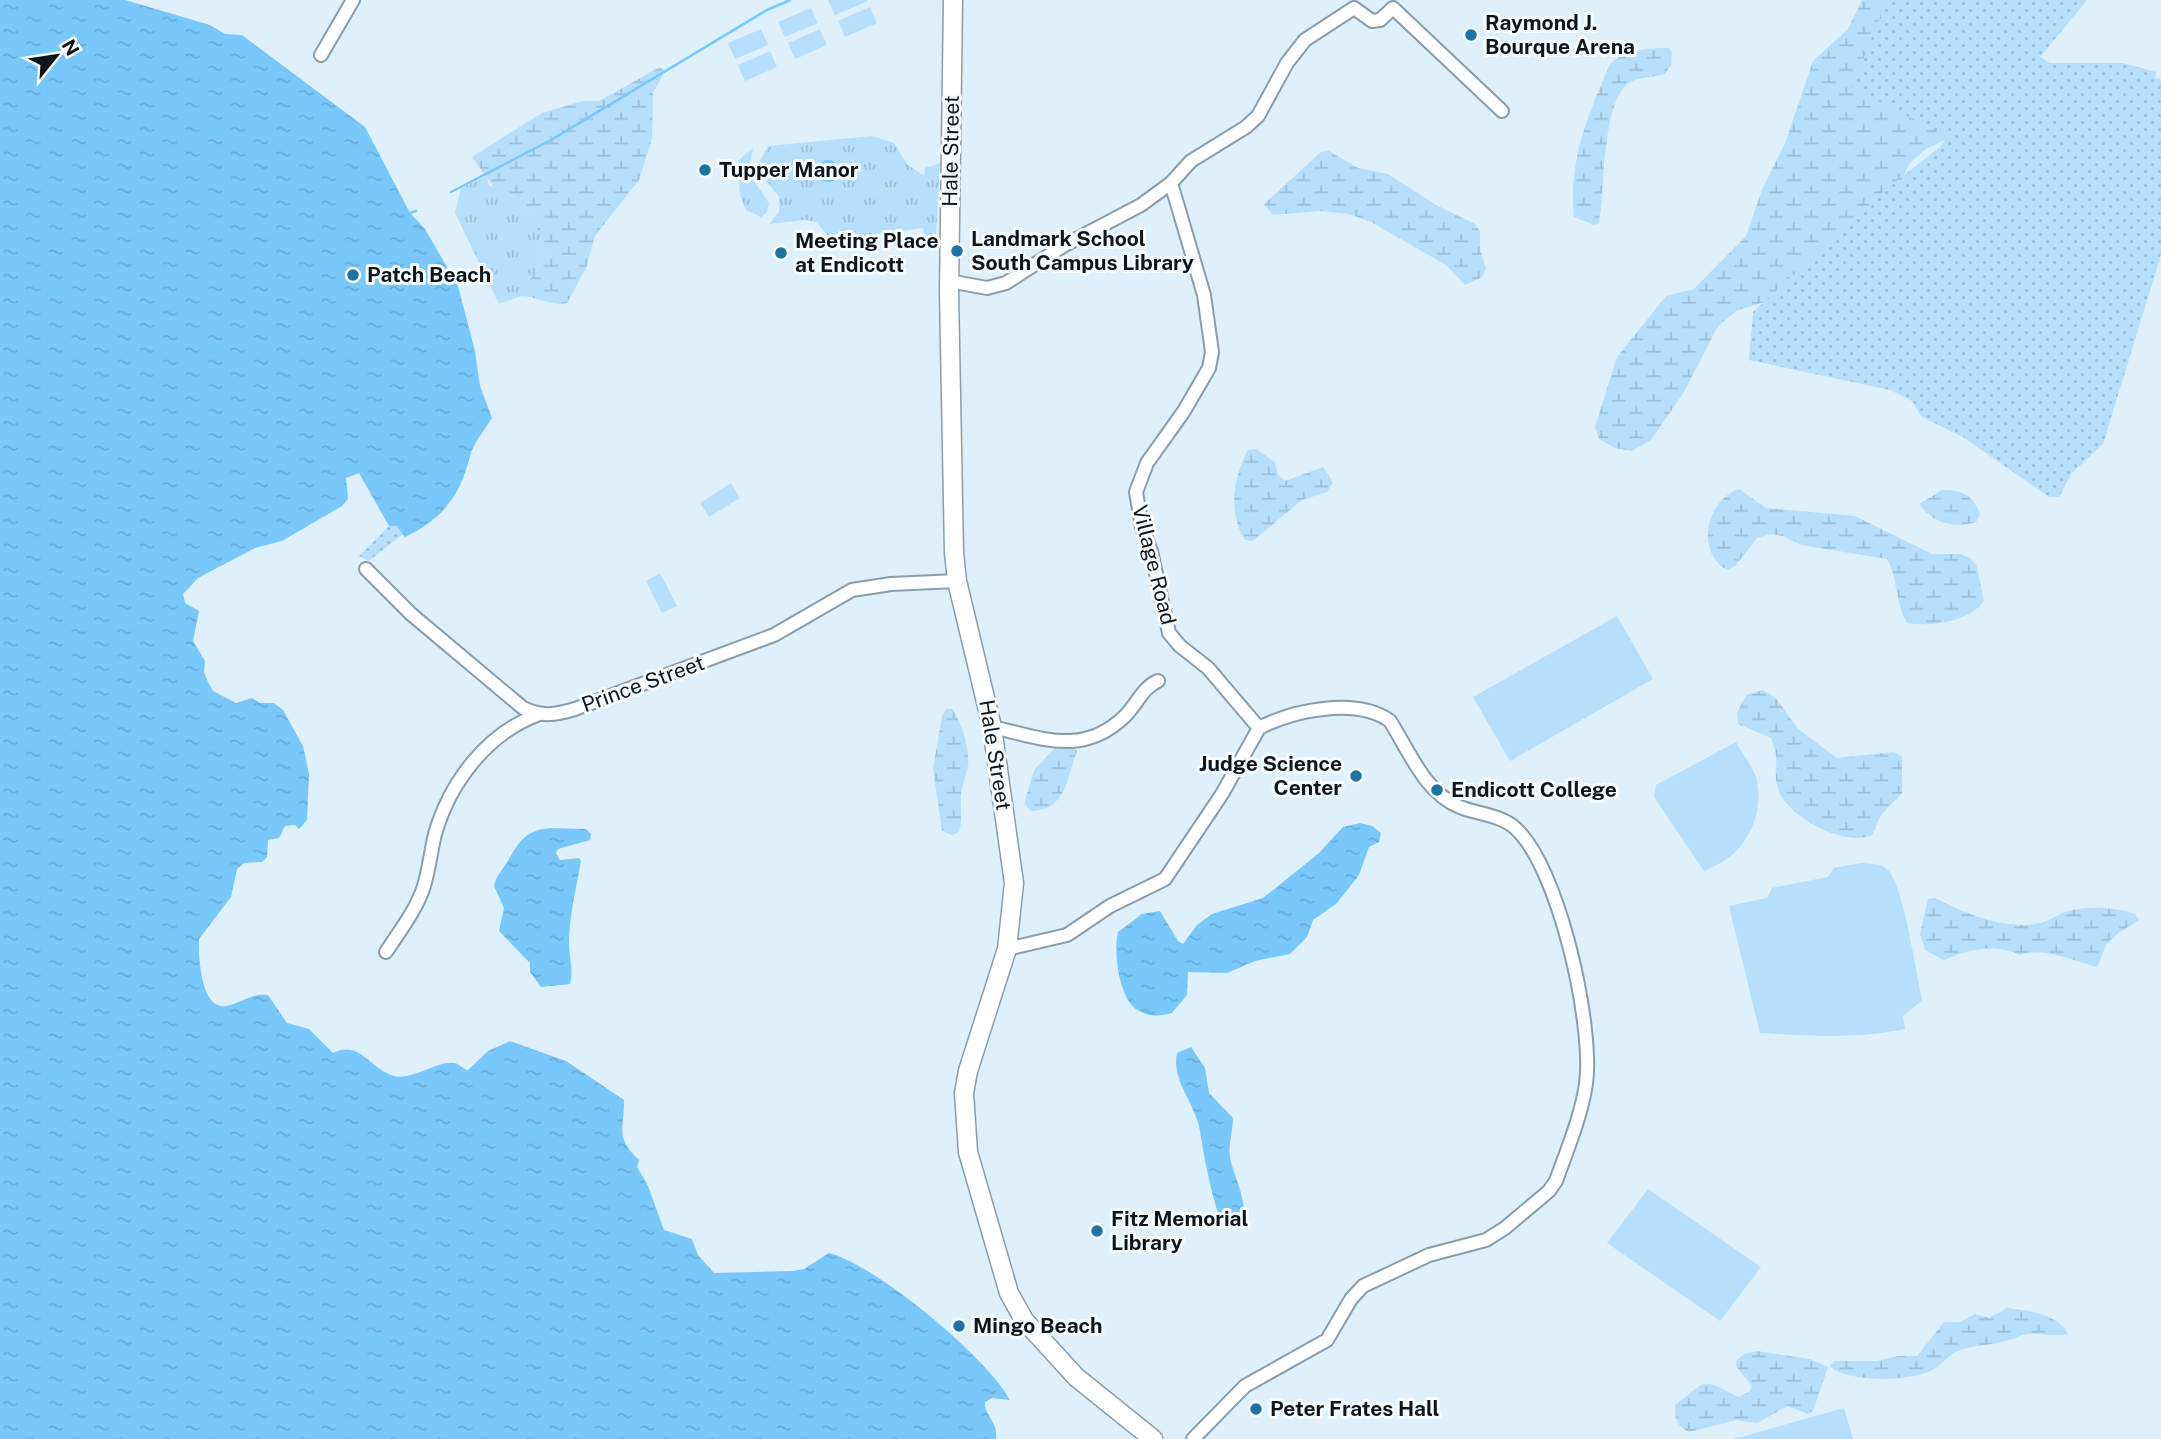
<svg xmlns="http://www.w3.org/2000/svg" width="2161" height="1439" font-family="'Public Sans',sans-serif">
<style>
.grass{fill:url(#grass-tufts)}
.wetland{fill:url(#wetland-marsh)}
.park{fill:url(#park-dots)}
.garden{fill:#b7defa}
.water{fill:url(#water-ripples)}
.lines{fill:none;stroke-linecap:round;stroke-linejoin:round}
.stream{stroke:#78c8fc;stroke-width:2.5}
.street-casing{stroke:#899dac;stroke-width:16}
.secondary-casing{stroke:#899dac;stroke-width:21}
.street{stroke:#fff;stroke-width:12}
.secondary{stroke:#fff;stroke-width:18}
.poi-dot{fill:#1d73a3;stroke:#f6fbfe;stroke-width:2.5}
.labels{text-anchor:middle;stroke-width:6;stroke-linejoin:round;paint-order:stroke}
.poi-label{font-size:21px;font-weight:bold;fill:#0d151a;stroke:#f6fbfe;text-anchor:start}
.street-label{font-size:21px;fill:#0d151a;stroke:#f6fbfe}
</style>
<defs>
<pattern id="grass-tufts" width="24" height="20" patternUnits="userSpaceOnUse" patternTransform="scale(1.75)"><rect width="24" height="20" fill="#b7defa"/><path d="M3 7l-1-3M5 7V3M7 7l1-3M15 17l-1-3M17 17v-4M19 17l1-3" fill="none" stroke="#9cbed6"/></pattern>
<pattern id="wetland-marsh" width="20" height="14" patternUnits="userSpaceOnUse" patternTransform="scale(1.75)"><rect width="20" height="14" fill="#b7defa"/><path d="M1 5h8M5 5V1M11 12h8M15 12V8" fill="none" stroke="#9cbed6"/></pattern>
<pattern id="park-dots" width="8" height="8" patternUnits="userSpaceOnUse" patternTransform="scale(1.75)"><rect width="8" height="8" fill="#b7defa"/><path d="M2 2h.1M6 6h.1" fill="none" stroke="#9cbed6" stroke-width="1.8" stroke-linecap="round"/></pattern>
<pattern id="water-ripples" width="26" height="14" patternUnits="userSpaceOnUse" patternTransform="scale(1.75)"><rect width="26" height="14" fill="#78c8fc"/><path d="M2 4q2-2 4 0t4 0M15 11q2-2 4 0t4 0" fill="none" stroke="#67abd7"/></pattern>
</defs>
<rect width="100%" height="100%" fill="#def0fc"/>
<path class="grass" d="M872 136 894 143 907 164 924 176 925 168 940 163 936 237H925L923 228 842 239V246L839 247 816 222 805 220 769 224 779 212V197L756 168 768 146Z
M753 148 748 172 769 203 767 212 761 217 746 210 740 195 738 161Z
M486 176 489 185 519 200 537 225 545 250 543 260 521 296 499 304 455 213 461 188Z"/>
<path class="wetland" d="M1862 0H1921L1952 136 1925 150 1910 163 1891 201 1781 297 1738 310 1718 326 1684 392 1651 440 1632 451 1615 448 1599 439 1595 427 1617 357 1666 296 1694 289 1746 236 1762 190 1785 143 1813 61 1848 29Z
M1669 48 1672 53 1671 65 1665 74C1655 77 1641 77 1632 81 1601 95 1605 193 1599 223L1594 225 1574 217C1568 162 1588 114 1610 64 1625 49 1648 48 1669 48Z
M660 67 665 71 653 93 652 139 639 180 595 236 586 268 567 303C550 307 537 296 521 296 525 282 538 273 543 259 549 244 529 210 518 200 512 194 505 194 498 193L472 157 542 113 583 101H599Z
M1329 151 1358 168 1388 174 1436 205 1475 224 1480 231V249L1486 269 1482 277 1465 285 1446 265 1371 222 1349 214 1320 211 1273 215 1264 204 1321 152Z
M1256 449 1275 462 1278 475 1285 481 1323 467 1333 482 1327 492 1302 500 1253 541 1245 540C1228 514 1233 476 1248 450Z
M1739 489 1766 508 1855 516 1932 554H1960L1970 558 1976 564 1984 601C1969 622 1931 627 1907 623 1895 602 1898 578 1887 559L1801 545 1783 536 1771 534 1757 538 1735 566 1727 570C1695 552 1706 500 1739 489Z
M1942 490C1962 490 1973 495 1980 514L1976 522C1954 529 1932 523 1919 504Z
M1763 690 1776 698 1798 729 1837 758 1894 752 1902 757V793L1881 815 1872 835C1845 848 1784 816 1777 786 1773 767 1781 760 1771 738L1738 724 1737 713 1746 695Z
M946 709H953C962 726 970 747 968 767 966 776 962 785 961 794 960 807 963 819 959 832L952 835 942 831 933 769 942 716Z
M1072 746 1077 751C1067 777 1066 811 1031 811L1024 804 1034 770 1054 749Z
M1935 898C1964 913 2006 931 2040 923 2049 921 2057 915 2065 912 2085 905 2116 907 2135 914L2139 920 2117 934 2106 945 2097 967C2073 961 2044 946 2020 955 1996 943 1968 949 1944 960L1925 950 1920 934 1928 899Z
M2007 1308C2026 1310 2059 1314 2068 1334 2053 1338 2032 1330 2020 1336 1995 1347 1978 1343 1958 1351 1948 1355 1942 1365 1932 1370 1910 1382 1849 1383 1829 1366L1834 1361H1877L1898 1356H1917L1944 1322H1960L1975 1314 1989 1318Z
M1757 1351 1810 1359 1828 1367 1813 1411 1808 1414 1788 1406 1757 1423 1736 1420 1689 1432C1676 1425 1675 1419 1675 1405 1709 1380 1699 1377 1738 1397L1749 1392 1752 1386 1736 1366V1361L1744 1354Z"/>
<path class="park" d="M1887 0H2087L2040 57 2050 63H2123L2156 72 2155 78 2161 79V255L2103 444 2071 474 2059 497H2049L1963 437 1922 417 1912 401 1890 390 1749 360 1753 312 1883 192 1941 146 1947 137 1852 87Z
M389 526H397L404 533 369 561 359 556Z"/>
<path class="garden" d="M828 0H867L868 1 835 15Z
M870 7 877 23 845 37 838 21Z
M811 8 818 23 785 37 778 22Z
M761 29 768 45 735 59 728 43Z
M820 29 827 45 795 59 788 43Z
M770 51 777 67 745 81 738 65Z
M731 483 740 498 709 517 700 503Z
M660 573 677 606 662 613 646 581Z
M1617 616 1653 679 1510 761 1473 697Z
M1736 742C1742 753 1751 764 1755 775 1766 803 1751 842 1728 858 1721 864 1711 867 1704 871L1654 797 1656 785Z
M1861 863C1869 864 1880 863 1887 869 1904 886 1916 973 1922 1000L1903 1016 1905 1029C1856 1039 1810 1036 1760 1033L1729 906 1767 898 1772 888 1828 877 1834 868Z
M1648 1189 1761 1267 1720 1321 1607 1243Z
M1844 1408 1853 1439H1734Z"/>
<path class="water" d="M0 0H125L210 25 225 34 242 35 365 127 410 213 425 229 458 286 475 351 480 386 492 418C485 429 473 444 470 456 460 496 443 519 405 537L397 526H389L359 473 346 478 348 499 342 506 282 541 255 548 198 578 183 594 185 603 199 611 193 641 205 661 204 672 208 682 213 691 236 703 252 698 260 703H274L283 710 303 746 309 774 307 820 299 829 295 825 285 826 279 838 268 840 267 857 262 862 244 863 237 869 231 897 199 939C198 955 201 1010 225 1006 241 1004 250 993 268 995L287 1023 309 1029 333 1053C358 1040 369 1066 391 1075 410 1083 435 1061 454 1063 459 1063 462 1069 468 1070L488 1051 510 1041 566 1061 624 1100C624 1131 615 1137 639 1160L637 1167 648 1186 664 1230 692 1239 698 1255 714 1273 793 1271 804 1269 829 1253C876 1265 987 1357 1010 1400L992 1398 985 1402C984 1416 998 1420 996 1439H0Z
M817 171a11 11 0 1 1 22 0a11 11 0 1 1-22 0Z
M1360 823 1372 826 1381 833 1379 842 1369 847 1359 875 1337 903 1313 920 1307 937 1290 954 1255 961 1227 973 1188 972 1187 995 1172 1013C1161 1016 1149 1017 1139 1011 1119 1001 1113 952 1118 932L1142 914 1160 911 1178 941 1183 944 1197 925 1212 914 1263 898 1319 853 1343 827Z
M551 828 586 829 591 834 590 840 558 849 556 853 560 860 579 858 581 861C576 889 569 916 569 945 569 958 574 971 570 984L541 987 530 972V963L499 931 504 908 494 886C496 876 502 870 508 861 519 841 526 830 551 828Z
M1191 1047 1205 1068 1209 1093 1233 1118C1233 1131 1228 1144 1230 1157 1232 1176 1261 1221 1227 1229 1216 1223 1202 1146 1200 1131 1196 1104 1171 1081 1177 1053Z"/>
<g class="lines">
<path class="stream" d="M451 192 551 140 767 10 790 0
M410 213 416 211"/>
<defs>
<path id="street" d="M321 55 353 0
M1171 183 1204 295 1212 352 1209 368 1184 411 1147 463 1136 492 1142 527 1151 551 1169 633 1180 646 1208 668 1259 728
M949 281 987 288 1006 283 1063 246 1141 205 1171 183 1191 161 1246 127 1258 116 1287 63 1305 40 1354 8 1372 21 1380 20 1393 8 1502 111
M366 569 411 614 523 708C542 717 555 715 575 709L774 635 852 590 891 584 957 581
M992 727C1042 738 1083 757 1125 716 1137 704 1143 687 1158 681
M1007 949 1067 935 1110 906 1165 879 1222 794 1259 728C1294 710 1356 697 1390 721 1409 751 1425 793 1460 807 1477 814 1500 815 1514 827 1559 865 1594 1027 1586 1084 1581 1117 1567 1150 1556 1181L1549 1191 1505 1228 1486 1240 1429 1255 1363 1286 1351 1299 1327 1340 1245 1386 1193 1439
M386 952C399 932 417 909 424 886 429 869 431 851 435 834 450 782 487 734 537 715"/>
<path id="secondary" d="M953 0 949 292 954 553 957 581 992 727 1014 883 1007 949 968 1071 964 1093 968 1152 1009 1293 1024 1320 1076 1377 1153 1439"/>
</defs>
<use href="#street" class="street-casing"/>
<use href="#secondary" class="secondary-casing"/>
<use href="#street" class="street"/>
<use href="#secondary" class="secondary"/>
</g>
<g class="poi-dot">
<circle cx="1471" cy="35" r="7"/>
<circle cx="705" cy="170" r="7"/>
<circle cx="957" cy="251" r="7"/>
<circle cx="781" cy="253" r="7"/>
<circle cx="353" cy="275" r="7"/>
<circle cx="1356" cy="776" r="7"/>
<circle cx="1437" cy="790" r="7"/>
<circle cx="1097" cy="1231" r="7"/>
<circle cx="959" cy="1326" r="7"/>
<circle cx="1256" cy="1409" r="7"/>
</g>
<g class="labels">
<g class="poi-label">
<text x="1485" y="30">Raymond J.<tspan x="1485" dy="24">Bourque Arena</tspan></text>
<text x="719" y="177">Tupper Manor</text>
<text x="971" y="246">Landmark School<tspan x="971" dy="24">South Campus Library</tspan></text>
<text x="795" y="248">Meeting Place<tspan x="795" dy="24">at Endicott</tspan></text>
<text x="367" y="282">Patch Beach</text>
<text x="1342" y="771" text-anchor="end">Judge Science<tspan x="1342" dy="24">Center</tspan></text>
<text x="1451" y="797">Endicott College</text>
<text x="1111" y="1226">Fitz Memorial<tspan x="1111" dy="24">Library</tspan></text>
<text x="973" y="1333">Mingo Beach</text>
<text x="1270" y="1416">Peter Frates Hall</text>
</g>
<g class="street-label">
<text transform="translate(951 151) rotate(-89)" y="7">Hale Street</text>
<text transform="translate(1154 565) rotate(76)" y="7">Village Road</text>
<text transform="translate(643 684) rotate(-20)" y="7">Prince Street</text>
<text transform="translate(995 755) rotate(81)" y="7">Hale Street</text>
</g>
</g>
<g transform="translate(56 56) rotate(60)" stroke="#f6fbfe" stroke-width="5" paint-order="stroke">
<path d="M0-5L12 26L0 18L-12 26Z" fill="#0d151a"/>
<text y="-10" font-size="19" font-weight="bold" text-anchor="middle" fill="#0d151a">N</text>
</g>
</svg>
